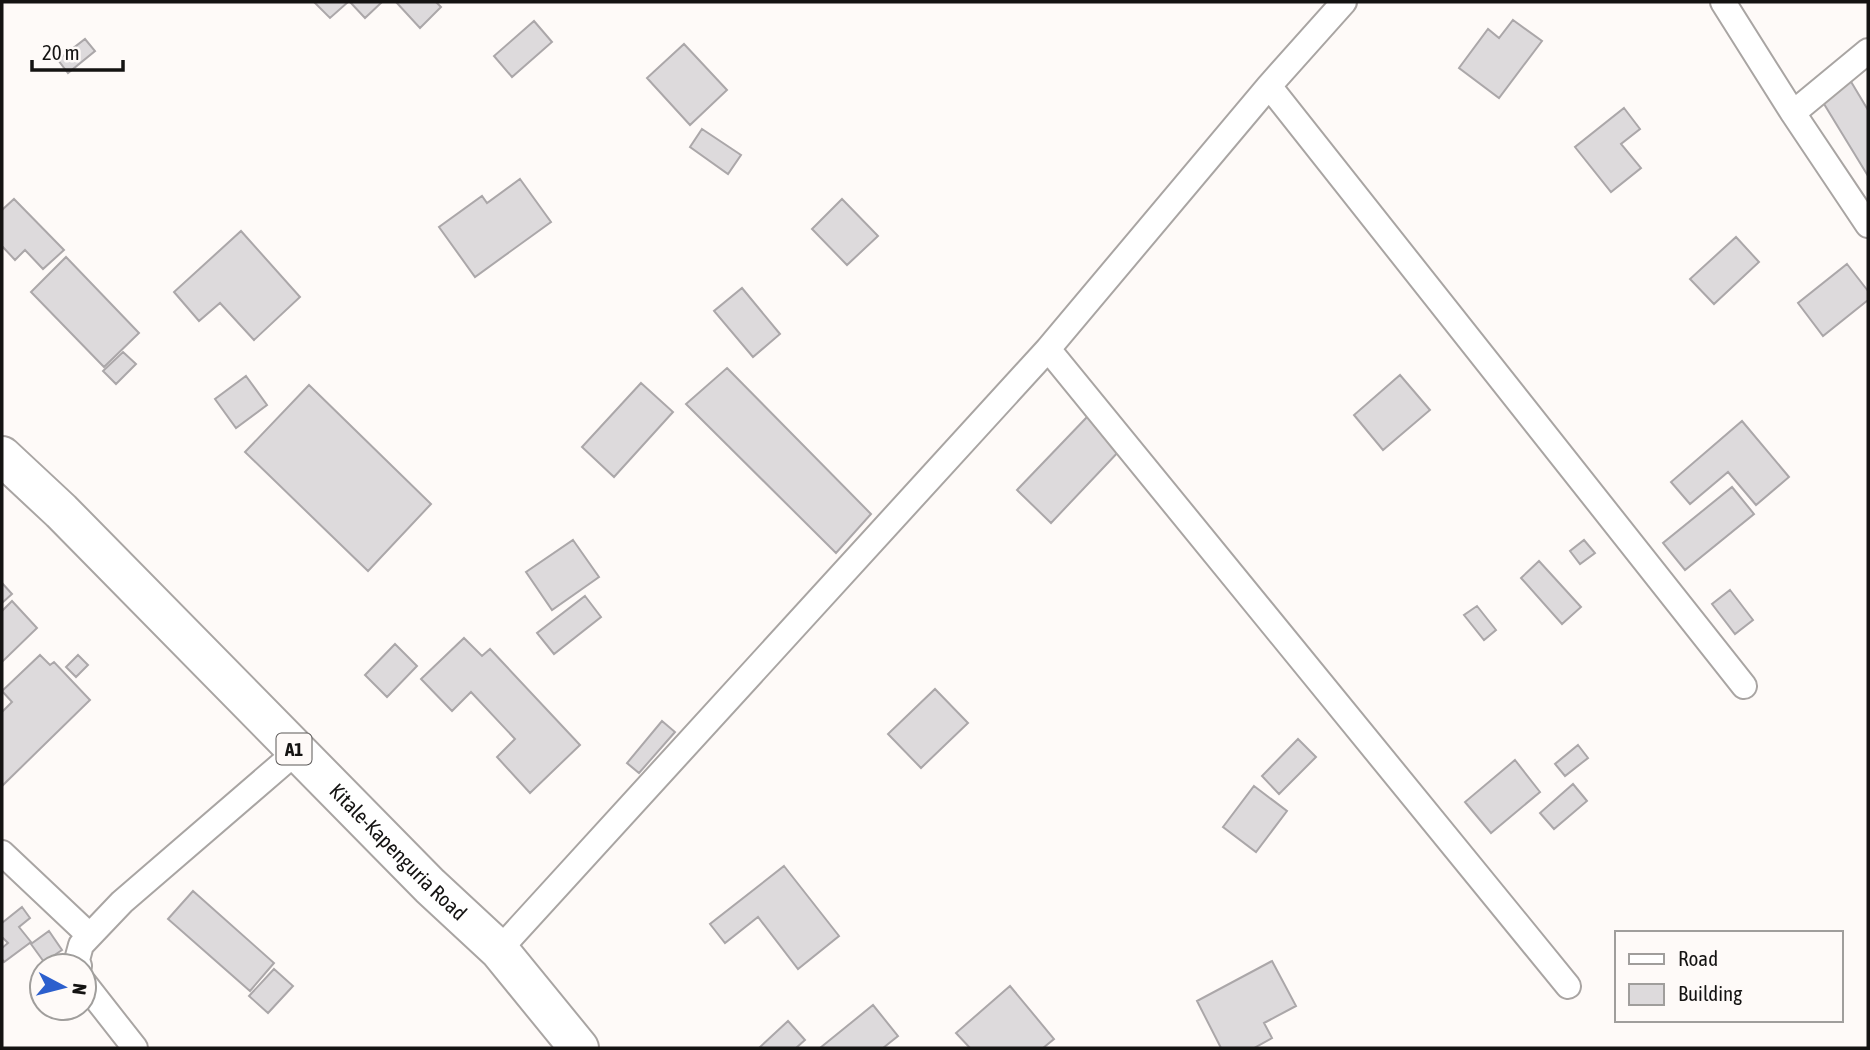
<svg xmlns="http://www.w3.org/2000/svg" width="1870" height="1050" font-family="'Asap Condensed',sans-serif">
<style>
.building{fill:#dddadc;stroke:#aba7a9;stroke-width:2}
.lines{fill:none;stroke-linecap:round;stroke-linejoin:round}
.street-casing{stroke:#a9a5a3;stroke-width:28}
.highway-casing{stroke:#a9a5a3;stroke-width:42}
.street{stroke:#fff;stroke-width:24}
.highway{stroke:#fff;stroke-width:38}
.labels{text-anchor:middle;stroke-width:5;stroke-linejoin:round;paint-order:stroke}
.shield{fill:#fefaf8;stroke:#5a5857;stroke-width:2}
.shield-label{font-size:19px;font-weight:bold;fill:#141312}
.street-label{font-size:21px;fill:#141312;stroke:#fefaf8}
</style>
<rect width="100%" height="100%" fill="#fefaf8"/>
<path class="building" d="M314 2H348L330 18Z
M350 2H382L365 18Z
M396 2H436L441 7 420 28Z
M1513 20 1542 41 1499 98 1459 68 1488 29 1499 38Z
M534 21 552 42 512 77 494 56Z
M85 39 95 51 68 73 58 60Z
M684 44 727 90 690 125 647 78Z
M1850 80 1868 110V176L1821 99Z
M1624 108 1640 129 1621 144 1641 168 1611 192 1575 147Z
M702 129 741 155 728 174 690 147Z
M520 179 551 222 475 277 439 227 482 196 487 203Z
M14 199 64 250 43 269 25 250 15 260 2 246V210Z
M842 199 878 236 847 265 812 229Z
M241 231 300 297 254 340 220 303 199 321 174 292Z
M1736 237 1759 262 1714 304 1690 279Z
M66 257 139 333 104 367 31 292Z
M1847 264 1868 291V300L1823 336 1798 303Z
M742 288 780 334 753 357 714 311Z
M123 352 136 364 116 384 103 371Z
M727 368 871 514 836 553 686 404Z
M1400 375 1430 410 1383 450 1354 415Z
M246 376 267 405 236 428 215 399Z
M641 383 673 412 614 477 582 447Z
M309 385 431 504 368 571 245 452Z
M1088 416 1122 448 1051 523 1017 490Z
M1742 421 1789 477 1756 505 1728 472 1690 504 1671 482Z
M1732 487 1754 514 1685 570 1663 543Z
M573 540 599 577 552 610 526 572Z
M1584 540 1595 553 1580 564 1570 551Z
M1539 561 1581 607 1562 624 1521 578Z
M2 583 12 594 2 603Z
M1730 590 1753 620 1735 634 1712 604Z
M585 596 601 617 554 654 537 633Z
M12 601 37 628 2 662V611Z
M1477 606 1496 630 1484 640 1464 615Z
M464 638 482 656 490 649 580 745 530 793 497 757 515 739 471 692 452 711 421 679Z
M395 644 417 666 387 697 365 675Z
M40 655 50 665 54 662 90 700 2 786V712L12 702 2 691Z
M78 655 88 665 76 677 66 667Z
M935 689 968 723 921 768 888 734Z
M662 721 675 732 639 773 627 763Z
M1298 739 1316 757 1279 794 1262 776Z
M1578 745 1588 758 1565 776 1555 764Z
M1515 760 1540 792 1491 833 1465 802Z
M1573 784 1587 801 1554 829 1540 813Z
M1254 786 1287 811 1256 852 1223 827Z
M784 866 839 936 798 969 758 917 725 943 710 924Z
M193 891 274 963 250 991 168 919Z
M22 907 30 918 19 927 31 942 4 962 2 959V948L8 943 2 937V923Z
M49 931 62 950 44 962 31 944Z
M1272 961 1296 1006 1264 1023 1272 1038 1254 1048H1221L1197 1001Z
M274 969 293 986 268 1013 249 996Z
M1010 986 1054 1039 1043 1048H970L956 1033Z
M873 1005 898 1036 883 1048H820Z
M788 1021 805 1040 796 1048H761L760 1047Z"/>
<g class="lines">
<defs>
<path id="street" d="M1344 2 1269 86 1048 349 1568 986
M1723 2 1793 113 1868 225
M1269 86 1744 686
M1793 113 1868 51
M2 853 89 935
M499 950 1048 349
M79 966 77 960 81 945 122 902 296 752
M84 983 135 1048"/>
<g id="highway">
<path id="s1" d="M2 456 61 511 430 886 499 950 579 1048"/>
</g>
</defs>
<use href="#street" class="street-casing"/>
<use href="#highway" class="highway-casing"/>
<use href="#street" class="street"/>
<use href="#highway" class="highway"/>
</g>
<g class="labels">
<rect class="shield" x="276.5" y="733.5" width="35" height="31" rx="5"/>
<g class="shield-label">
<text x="294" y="756">A1</text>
</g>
<g class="street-label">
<text dy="7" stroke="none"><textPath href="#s1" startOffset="560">Kitale-Kapenguria Road</textPath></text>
</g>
</g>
<rect width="1870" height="1050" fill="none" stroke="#141312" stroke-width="7"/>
<rect x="1615" y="931" width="228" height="91" fill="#fefaf8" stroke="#a09e9c" stroke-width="2"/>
<rect x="1629" y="954" width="35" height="10" fill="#ffffff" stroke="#a09e9c" stroke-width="2"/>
<text x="1678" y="966" font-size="21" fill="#141312">Road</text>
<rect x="1629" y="984" width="35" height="21" fill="#dddadc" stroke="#a09e9c" stroke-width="2"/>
<text x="1678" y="1001" font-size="21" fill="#141312">Building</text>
<g transform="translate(63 987) rotate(97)"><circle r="33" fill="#fefaf8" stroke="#a09e9c" stroke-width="2"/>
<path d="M0-5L12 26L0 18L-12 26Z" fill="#2c5fcd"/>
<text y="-10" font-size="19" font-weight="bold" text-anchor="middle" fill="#141312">N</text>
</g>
<path d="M32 60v10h91v-10" fill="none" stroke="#141312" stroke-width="3.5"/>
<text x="42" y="60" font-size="21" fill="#141312" stroke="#fefaf8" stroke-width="5" paint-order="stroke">20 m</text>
</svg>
